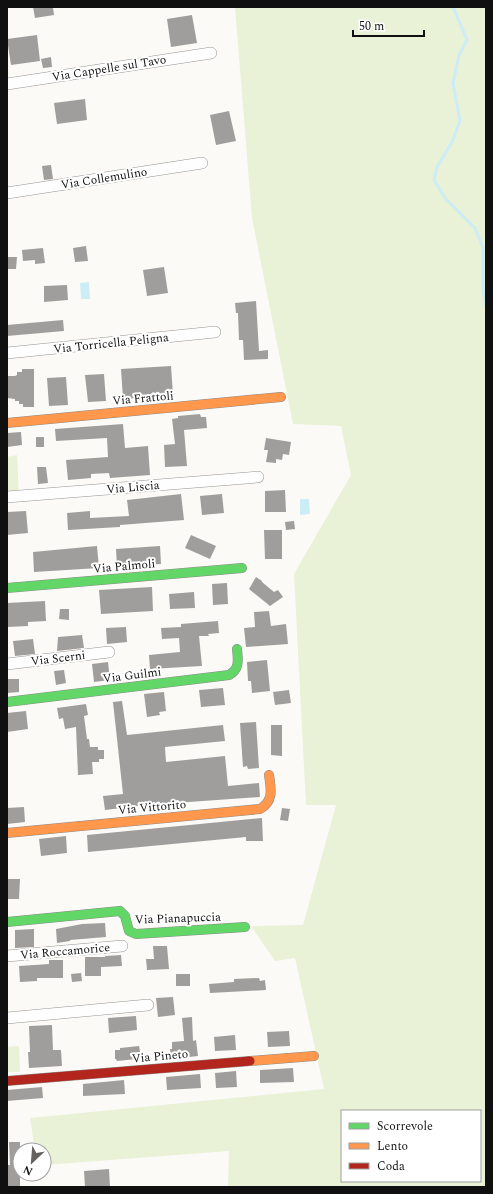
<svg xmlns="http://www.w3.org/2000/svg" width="493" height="1194" font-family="Spectral,serif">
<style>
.green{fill:#e9f1d7;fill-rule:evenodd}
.water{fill:#cdedf6}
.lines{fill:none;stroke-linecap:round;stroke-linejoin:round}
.stream{stroke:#cdedf6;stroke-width:3}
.building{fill:#a09e9c}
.street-casing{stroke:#969594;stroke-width:12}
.fast-casing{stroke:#8d8c8b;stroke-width:10}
.slow-casing{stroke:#8d8c8b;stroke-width:10}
.jam-casing{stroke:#8d8c8b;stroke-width:10}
.street{stroke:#fffefe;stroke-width:11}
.fast{stroke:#63d668;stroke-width:9}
.slow{stroke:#ff974d;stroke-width:9}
.jam{stroke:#b3261e;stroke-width:9}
.labels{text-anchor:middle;stroke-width:4;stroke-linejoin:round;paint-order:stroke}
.street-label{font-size:12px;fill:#101010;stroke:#fff}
</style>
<rect width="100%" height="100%" fill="#fcfaf7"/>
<path class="green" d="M235 7H486V1187H228L229 1151 44 1165V1150H35L30 1118 324 1089 295 958 275 961 251 926 303 925 336 805H306L294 574 351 475 341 426 293 424 252 218ZM342 1111H480V1181H342Z
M17 455 19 494 7 495V457Z
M19 1046 20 1072H7V1047Z"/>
<path class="water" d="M89 282 90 299H81L80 283Z
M300 499H309L310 514 300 515Z"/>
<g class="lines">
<path class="stream" d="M453 7 467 40 459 55 453 83 460 121 452 142 437 167 434 180 445 198 475 228 483 248V289L486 307"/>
</g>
<path class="building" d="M33 7H53L54 15 35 18Z
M192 15 197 43 171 47 167 19Z
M37 35 40 61 11 65 7 39Z
M51 57 52 67 43 68 41 59Z
M85 99 87 120 57 124 54 103Z
M229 111 236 141 216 145 210 115Z
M51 165 53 179 44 180 42 166Z
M86 246 88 261 75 262 73 248Z
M43 248 45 263 35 264V260L23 261 22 250Z
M7 257H17L16 269H7Z
M164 267 168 293 147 296 143 270Z
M67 285 68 300 44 302V286Z
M256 301 259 351 268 350V359L244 360 243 340H239L238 313H236L235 303Z
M63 320 64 331 7 336V325Z
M171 366 173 395 123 399 121 369Z
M22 369H34V407H23V404H19V401H15V399L7 398V376H15L17 375V372H22Z
M104 374 106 401 88 402 85 375Z
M66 377 68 405 49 406 47 378Z
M200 414 201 417H206L207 428 184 430 187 466 165 467 164 445 175 444 172 419 178 418V416Z
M123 424 125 448 148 446 150 475 110 478 109 473 91 474V478L68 480 66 460 108 457 107 438 56 441 55 429Z
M21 432 22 445 7 447V433Z
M36 437H44V447H36Z
M266 438 291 442 289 455 283 454 282 460 276 459V463L266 462 268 450H264Z
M37 467H46L48 483 38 484Z
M285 490 286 512H265V491Z
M181 494 184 520 120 525V527L68 530 67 513 90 511V518L129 516 127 500Z
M222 494 224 513 202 515 200 496Z
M26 511 28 533 7 535V512Z
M294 521 295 529 286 530 285 522Z
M264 530H282V559H265Z
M191 535 216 546 210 559 185 548Z
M97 546 99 568 34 572 33 552Z
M160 546 161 564 117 567 116 549Z
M256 577 262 581V582L274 592 278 590 283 597 270 606 249 589Z
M227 583 228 604 213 605 212 584Z
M152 587 153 611 101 614 99 590Z
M194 592 195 608 170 609 169 594Z
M45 601 46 621 28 622V626L7 627V603Z
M60 609H69V620L59 619Z
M269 611 271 626 286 624 288 644 246 647 244 628 255 627 254 612Z
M218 621 219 633 208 634 209 636H199L202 666 150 669 149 655 180 652 179 638 162 639 161 628 181 627V624Z
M126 627 127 642 107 644 106 628Z
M82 635 84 648 57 651 58 637Z
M33 639 35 654 15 656 13 641Z
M267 660 270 691 252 693 251 681H248L247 662Z
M108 662 110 680 94 682 92 664Z
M64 670 66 683 56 685 54 671Z
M7 679H19V692L7 693Z
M223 688 225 705 201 707 199 690Z
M289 690 291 703 275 705 273 692Z
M164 692 166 711 159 712 160 715 147 717 144 694Z
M122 701 127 735 223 725 225 741 165 747 166 762 225 756 228 786 259 783 260 797 146 805 105 810 103 796 123 794 113 702Z
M86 704 88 715 84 716 87 739H89L90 747H98V750H104V759H99V762H92L93 774 78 775 76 727 65 729 63 718 59 719 57 708Z
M26 711 28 729 7 732V713Z
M256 722 259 768 248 769 247 766 243 767 240 723Z
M271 725H282V756L271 755Z
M24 807 25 822 7 824V808Z
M282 808 290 809 288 821 280 820Z
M262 818 263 841H246V837L88 852 87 835Z
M66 836 67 853 41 856 39 839Z
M7 879H20L19 899H7Z
M105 923 106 937 70 940V941L57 943 56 929 82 924Z
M34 929V947L15 948V930Z
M153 946H167L169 969 147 970 146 959H154Z
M121 955 122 966 101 967V976H85V957H105V956Z
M49 960H63V978H37V981L20 982 19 966 49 964Z
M81 973 82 981 72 982 71 974Z
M176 974H190V986H176Z
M259 978 260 981 265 980 266 990 210 993 209 984 234 982V979Z
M173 997 175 1015 158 1017 156 998Z
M136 1016 137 1030 109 1033 108 1018Z
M192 1017 193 1041 196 1040 198 1056 171 1059 170 1049H172V1042L184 1041 182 1018Z
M52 1025 53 1050H61L62 1066 29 1068 28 1052H30L29 1026Z
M289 1031 290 1046 268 1047 267 1032Z
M235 1035 236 1050 215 1051 214 1037Z
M139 1046 141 1057 136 1058V1059L127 1060 117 1061 116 1059H115V1050H120V1048Z
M293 1068 294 1082 260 1083V1070Z
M236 1071 237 1087 216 1088 215 1073Z
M200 1074 201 1088 167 1090 166 1077Z
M124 1080 125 1094 83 1096V1084Z
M42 1087 43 1098 7 1101V1090Z
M9 1142H20V1187H8L7 1165H10Z
M109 1169 110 1187H85L84 1171Z"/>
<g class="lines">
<defs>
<path id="street" d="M7 84 211 53
M7 193 202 163
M7 353 215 332
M7 497 258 477
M7 664 109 652
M7 956 122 946
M7 1018 148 1005"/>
<path id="fast" d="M7 588 242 568
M7 702 229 675C240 669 238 660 237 649
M7 922 120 911 125 916 129 931 136 934 245 927"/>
<path id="slow" d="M7 423 281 397
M7 833 260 809C274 801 271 789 269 775
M250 1061 314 1056"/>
<path id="jam" d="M7 1081 250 1061"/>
</defs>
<use href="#street" class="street-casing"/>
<use href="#fast" class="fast-casing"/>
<use href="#slow" class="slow-casing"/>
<use href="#jam" class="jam-casing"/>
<use href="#street" class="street"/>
<use href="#fast" class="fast"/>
<use href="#slow" class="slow"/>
<use href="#jam" class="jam"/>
</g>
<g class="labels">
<g class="street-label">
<text transform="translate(109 68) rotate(-9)" y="4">Via Cappelle sul Tavo</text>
<text transform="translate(104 178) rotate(-9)" y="4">Via Collemulino</text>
<text transform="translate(111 343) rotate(-6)" y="4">Via Torricella Peligna</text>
<text transform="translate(143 398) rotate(-5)" y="4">Via Frattoli</text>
<text transform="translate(133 487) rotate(-5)" y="4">Via Liscia</text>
<text transform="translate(124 566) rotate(-5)" y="4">Via Palmoli</text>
<text transform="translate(58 658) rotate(-7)" y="4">Via Scerni</text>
<text transform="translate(132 675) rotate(-7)" y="4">Via Guilmi</text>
<text transform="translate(152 807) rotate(-5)" y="4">Via Vittorito</text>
<text transform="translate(178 918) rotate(-2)" y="4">Via Pianapuccia</text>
<text transform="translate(65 951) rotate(-5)" y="4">Via Roccamorice</text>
<text transform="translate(160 1056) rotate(-5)" y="4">Via Pineto</text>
</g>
</g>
<rect width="493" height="1194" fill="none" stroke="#101010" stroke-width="16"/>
<rect x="341" y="1110" width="140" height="72" fill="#ffffff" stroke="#9f9f9f"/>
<rect x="349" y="1123" width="20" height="6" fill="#63d668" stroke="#9f9f9f"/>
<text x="377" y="1130" font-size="12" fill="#101010">Scorrevole</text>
<rect x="349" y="1143" width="20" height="6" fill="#ff974d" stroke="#9f9f9f"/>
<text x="377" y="1150" font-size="12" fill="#101010">Lento</text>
<rect x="349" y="1163" width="20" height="6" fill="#b3261e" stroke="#9f9f9f"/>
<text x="377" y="1170" font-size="12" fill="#101010">Coda</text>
<g transform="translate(32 1162) rotate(206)"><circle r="19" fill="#ffffff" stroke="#9f9f9f"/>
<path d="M0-3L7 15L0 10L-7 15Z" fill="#636261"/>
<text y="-6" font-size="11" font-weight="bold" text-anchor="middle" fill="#101010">N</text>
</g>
<path d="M353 30v6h71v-6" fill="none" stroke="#101010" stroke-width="2"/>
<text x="359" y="30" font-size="12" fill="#101010" stroke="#ffffff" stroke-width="3" paint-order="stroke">50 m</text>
</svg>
